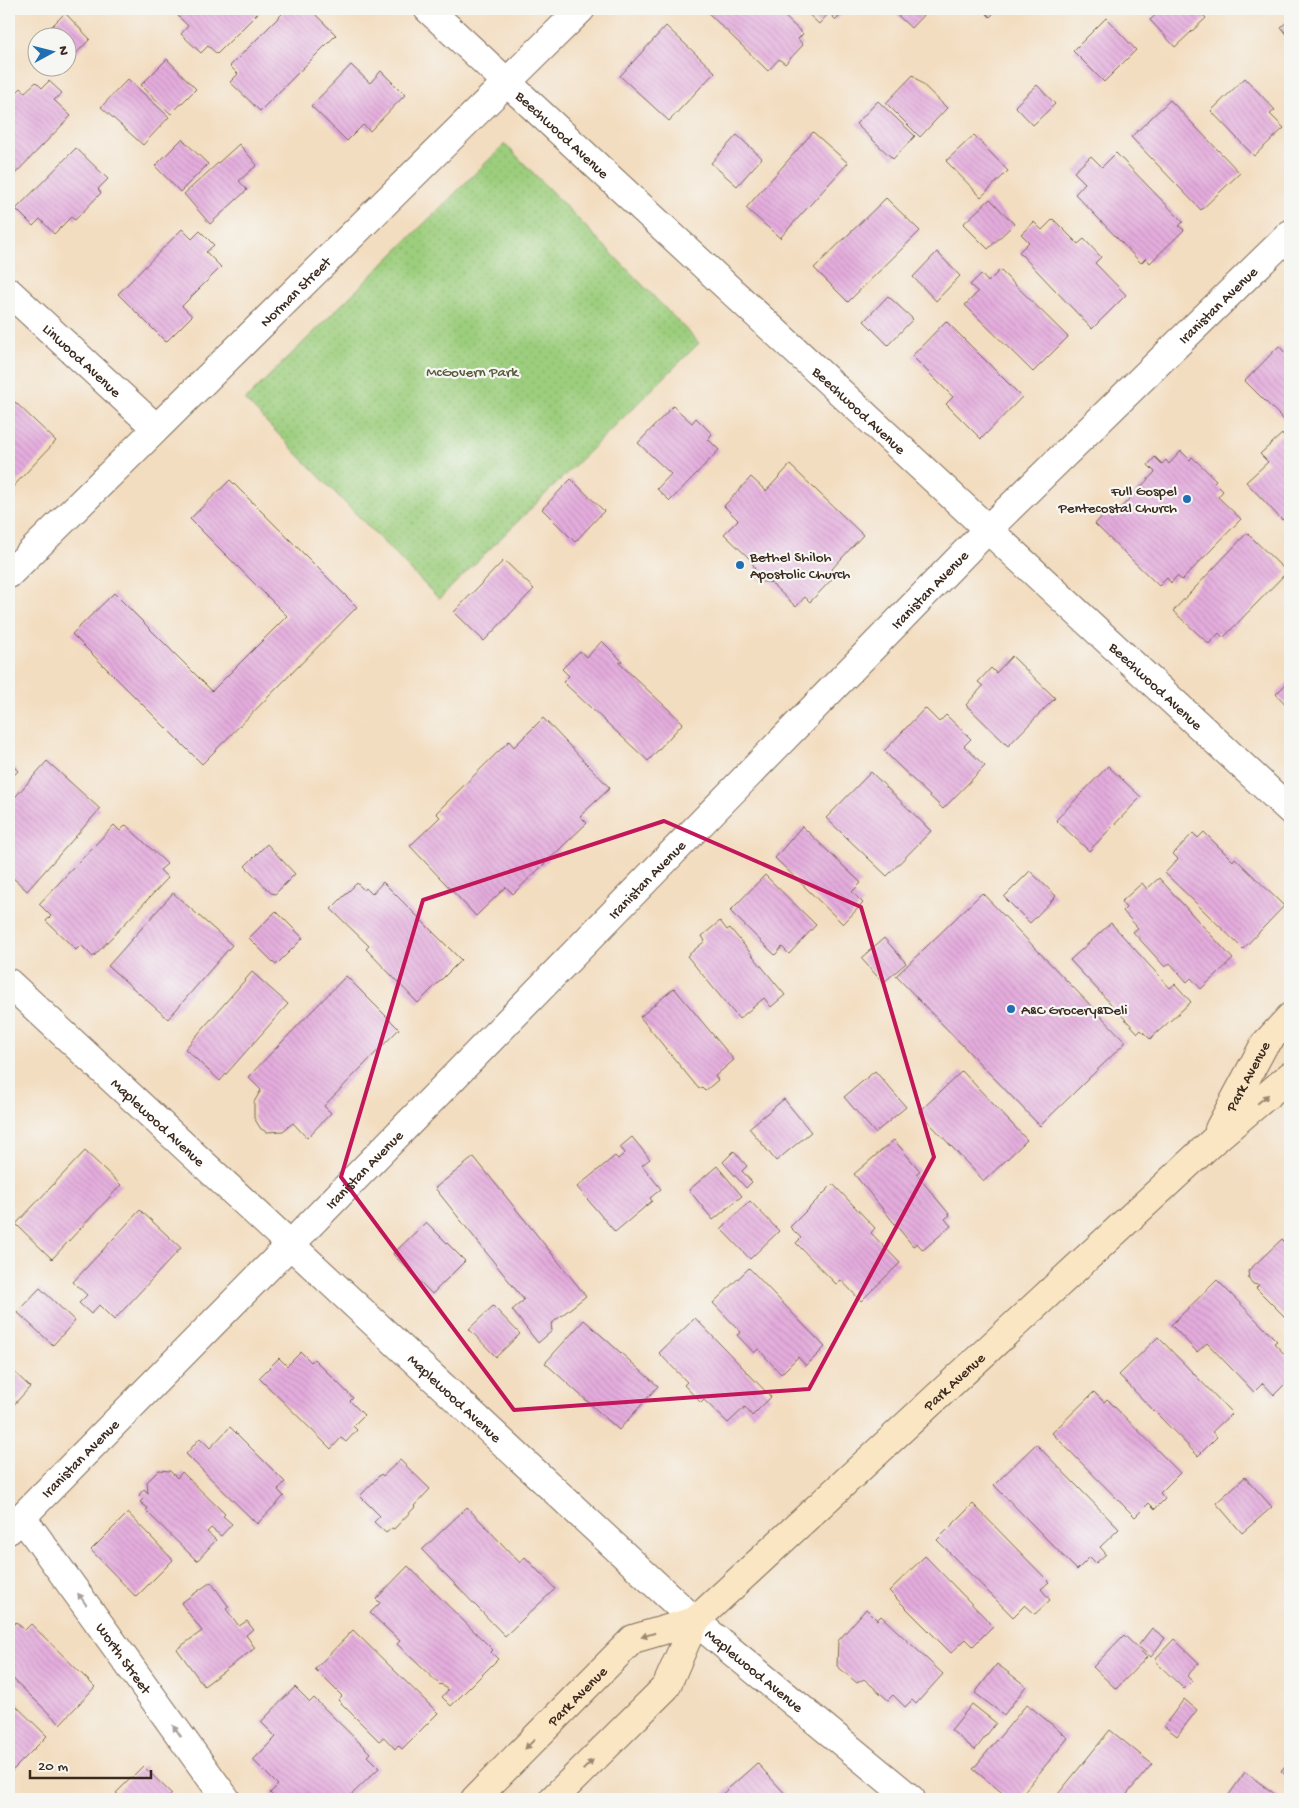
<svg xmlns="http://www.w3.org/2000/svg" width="1299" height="1808" font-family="'Gochi Hand',sans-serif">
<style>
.park{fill:url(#park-dots);stroke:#6c7c4e}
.building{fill:url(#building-back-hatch)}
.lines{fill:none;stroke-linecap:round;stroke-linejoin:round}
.minor-casing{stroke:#7b6957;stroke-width:30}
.tertiary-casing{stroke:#7b6957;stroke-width:30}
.secondary-casing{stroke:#7b6957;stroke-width:30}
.minor{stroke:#fff;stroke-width:28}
.tertiary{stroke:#fff;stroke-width:28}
.secondary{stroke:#fbe6c4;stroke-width:28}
.oneway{fill:#9b8871}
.oneway2{fill:#a79f9a}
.marked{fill:none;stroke:#c2185b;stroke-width:4;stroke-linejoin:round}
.poi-dot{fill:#1f6fb2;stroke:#f6f6f2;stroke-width:2}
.labels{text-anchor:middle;stroke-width:4.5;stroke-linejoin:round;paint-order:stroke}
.street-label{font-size:15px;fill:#3b2a1e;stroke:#f6f6f2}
.park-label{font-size:15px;fill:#585b3a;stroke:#f6f6f2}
.poi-label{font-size:15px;fill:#3b2a1e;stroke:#f6f6f2;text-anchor:start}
</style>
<defs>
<pattern id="park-dots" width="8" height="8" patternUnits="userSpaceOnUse" patternTransform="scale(1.25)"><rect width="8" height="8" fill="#9cce7d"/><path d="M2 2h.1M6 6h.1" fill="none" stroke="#87b16c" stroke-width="1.8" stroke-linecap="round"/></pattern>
<pattern id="building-back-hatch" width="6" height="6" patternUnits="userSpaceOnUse" patternTransform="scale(1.25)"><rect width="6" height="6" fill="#e4acdd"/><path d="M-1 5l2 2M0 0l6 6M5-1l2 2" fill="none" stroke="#c494bd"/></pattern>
</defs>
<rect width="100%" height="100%" fill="#f6f6f2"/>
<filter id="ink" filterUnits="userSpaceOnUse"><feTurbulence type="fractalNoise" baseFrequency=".02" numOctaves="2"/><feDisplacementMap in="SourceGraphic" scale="10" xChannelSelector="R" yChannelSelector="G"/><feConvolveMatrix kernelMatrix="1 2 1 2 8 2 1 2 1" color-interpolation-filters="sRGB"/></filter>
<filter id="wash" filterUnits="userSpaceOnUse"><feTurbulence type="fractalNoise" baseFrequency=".0096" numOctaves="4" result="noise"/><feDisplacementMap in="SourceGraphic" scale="20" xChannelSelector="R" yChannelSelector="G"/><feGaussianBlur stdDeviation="1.12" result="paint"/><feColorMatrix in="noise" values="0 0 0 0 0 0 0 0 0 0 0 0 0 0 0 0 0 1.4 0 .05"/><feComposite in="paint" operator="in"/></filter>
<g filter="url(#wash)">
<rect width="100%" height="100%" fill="#f3ddc0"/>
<path class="park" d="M505 144 699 343 439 599 245 400Z"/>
<g id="blocks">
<path class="building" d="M184 9H262L217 54 208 46 201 53 181 34 188 26 178 16Z
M287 9H310L336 35 260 111 230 82 238 74 230 66Z
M704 9H777L803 34 798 39 803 45 785 64 779 59 768 71Z
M803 9H847L836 20 829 13 819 24Z
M891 9H929L911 28Z
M982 9H998L990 17Z
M1162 9H1197L1206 18 1175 47 1150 20Z
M1201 9H1213L1206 15Z
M65 13 90 39 68 62V38H40Z
M1106 18 1136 50 1104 82 1073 51Z
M1290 19V38L1281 27Z
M666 26 715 72 669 121 620 76Z
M167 59 196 89 171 114 141 85Z
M351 65 370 83 381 71 405 95 370 131 363 125 347 141 311 106Z
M913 75 947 108 920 137 886 103Z
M1245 78 1275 110 1270 114 1284 128 1254 156 1211 111Z
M128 79 169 117 143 145 101 107Z
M49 81 62 93 54 100 71 116 9 180V100L21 88 25 92 36 82 42 88Z
M1037 85 1055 104 1033 125 1015 106Z
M1170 100 1240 173 1201 210 1131 137Z
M878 101 915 136 893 159 856 124Z
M813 132 848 163 780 238 746 208Z
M737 135 762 158 737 186 711 163Z
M974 135 1008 171 981 197 946 161Z
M182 139 208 164 180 192 155 166Z
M239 144 257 165 239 181 247 190 210 224 184 194Z
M76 148 108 179 98 189 101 193 75 220 71 217 54 234 40 219 33 226 16 209Z
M1116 153 1183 222 1179 226 1184 230 1150 263 1146 258 1141 263 1075 194 1085 183 1074 172 1091 156 1102 167Z
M886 198 920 231 848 302 814 268Z
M990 199 1014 224 988 249 963 224Z
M1053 219 1078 244 1084 239 1101 257 1095 263 1126 295 1092 329 1019 252 1029 242 1021 234 1034 222 1042 230Z
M182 229 192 239 200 231 214 245 206 252 221 267 182 306 192 316 166 342 118 294Z
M937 252 960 276 936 301 913 277Z
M1000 270 1068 337 1033 372 965 305 978 292 970 285 981 274 988 282Z
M888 296 913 319 888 345 864 321Z
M946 321 1022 397 981 439 946 404 953 397 912 356Z
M1279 346 1285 353 1288 350 1290 353V426L1245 381Z
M15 402 56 441 9 491V408Z
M673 406 692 423 696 418 712 434 708 439 719 450 670 501 657 489 671 474 638 443Z
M1282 434 1290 444V512L1282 520 1246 482 1268 462 1260 454Z
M1181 451 1190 460 1192 457 1216 480 1214 482 1223 491 1218 497 1241 519 1182 580 1177 576 1171 583 1167 578 1159 586 1095 524 1106 512 1112 517 1155 472 1148 465 1155 457 1162 464 1166 460 1169 464Z
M790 465 863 535 831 570 836 575 810 602 805 597 796 607 770 582H764L758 579 752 561 724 534 738 520 724 506 751 477 766 491Z
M571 479 604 511 575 542 542 509Z
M230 480 357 607 202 764 72 634 114 593 212 691 287 616 190 519Z
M1247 533 1287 572 1223 638 1219 633 1209 644 1173 611Z
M504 560 534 589 484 641 454 612Z
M602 641 622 661 619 663 683 723 648 761 563 682 569 676 562 669 580 651 587 657Z
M1012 656 1055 698 1008 746 966 705 983 686 978 682 991 668 996 673Z
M1290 680V709L1276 694Z
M925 708 939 722 946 715 971 739 964 746 985 766 943 809 884 751Z
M543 718 610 788 580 816 587 823 513 894 506 887 476 916 410 846 440 817 436 813 509 741 514 747Z
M9 761 18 771 9 780Z
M47 761 100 809 27 891 9 874V804Z
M1108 766 1141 797 1089 851 1056 820Z
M871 772 931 831 887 876 826 818Z
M114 825 120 831 126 825 167 864 160 870 168 878 93 957 81 945 76 950 46 921 51 916 39 904Z
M802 826 861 883 852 892 863 903 843 924 775 858Z
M1204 832 1233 861 1235 858 1284 906 1243 949 1165 873 1178 859 1173 854 1193 833 1198 838Z
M267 844 295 874 275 894 271 893 245 866Z
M1030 871 1056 896 1030 923 1004 897Z
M765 875 816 925 789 954 782 947 775 955 730 911Z
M1159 878 1233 959 1201 989 1191 978 1187 982 1170 963 1165 967 1133 932 1138 928 1123 911 1126 908 1121 902 1142 883 1147 889Z
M383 882 461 960 418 1003 366 949 369 946 331 909 357 883 364 890 366 888 372 894Z
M173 893 232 945 168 1019 108 966Z
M982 893 1126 1042 1040 1126 896 976Z
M276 911 303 938 276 965 249 938Z
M720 921 727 930 730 928 785 995 771 1007 764 998 739 1019 687 956 705 941 702 936Z
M1111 923 1170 988 1175 984 1191 1002 1150 1039 1141 1030 1138 1033 1070 960Z
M884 938 906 963 883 983 861 958Z
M252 972 288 1004 220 1081 185 1049Z
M346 976 399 1029 324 1106 331 1113 307 1138 293 1123 283 1131 267 1132 261 1129 254 1118V1102L261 1090 248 1077Z
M674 988 734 1060 715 1076 718 1080 705 1091 701 1087 699 1089 640 1017Z
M875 1071 906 1107 875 1133 844 1097Z
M962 1071 1027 1140 984 1181 919 1112Z
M784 1099 811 1132 776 1161 749 1128Z
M632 1137 650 1159 642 1165 661 1189 650 1198 652 1201 615 1232 577 1187 615 1156 618 1159 625 1153 620 1147Z
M894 1140 920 1171 916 1174 950 1215 945 1219 951 1226 923 1250 917 1243 913 1246 854 1174Z
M85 1151 121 1185 52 1259 16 1224Z
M734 1151 747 1166 742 1171 752 1182 746 1188 723 1162Z
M474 1157 586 1296 551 1324 552 1331 538 1343 512 1310 524 1300 435 1188Z
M717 1166 742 1196 713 1220 689 1190Z
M833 1184 875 1228 871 1233 900 1263 861 1301 841 1280 836 1284 796 1243 801 1238 790 1227Z
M750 1201 779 1231 750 1259 721 1229Z
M140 1210 181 1248 114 1320 99 1305 91 1314 79 1303 87 1295 73 1282Z
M426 1222 465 1261 432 1294 393 1254Z
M1282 1239 1290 1248V1322L1256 1288 1259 1285 1253 1284 1249 1279 1248 1271Z
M749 1268 825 1347 806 1366 798 1357 781 1374 758 1349 754 1353 737 1335 741 1332 713 1303Z
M1217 1280 1277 1341 1274 1343 1290 1360V1379L1274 1395 1263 1383 1254 1392 1207 1343 1197 1352 1171 1325Z
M40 1288 75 1321 53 1345 17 1312Z
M493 1306 520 1334 496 1357 469 1329Z
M695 1318 771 1397 752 1416 745 1407 728 1423 704 1400 701 1403 684 1385 687 1382 659 1353Z
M584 1320 658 1386 619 1430 545 1363Z
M1158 1337 1232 1413 1212 1432 1217 1437 1198 1456 1119 1375Z
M301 1352 311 1362 314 1359 353 1398 350 1401 364 1415 353 1426 357 1430 346 1442 341 1438 331 1449 259 1378 279 1358 287 1366Z
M9 1367 30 1387 9 1410Z
M1094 1392 1104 1402 1107 1399 1180 1473 1160 1493 1165 1499 1155 1509 1149 1503 1135 1517 1052 1433Z
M230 1427 285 1482 278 1490 284 1496 257 1524 186 1454 200 1438 210 1448Z
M1036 1444 1119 1529 1100 1547 1106 1554 1096 1563 1090 1557 1077 1570 994 1485Z
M400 1460 430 1489 414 1506 415 1507 394 1529 392 1528 386 1533 374 1522 380 1516 360 1496 381 1474 383 1476Z
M159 1470 170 1471 177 1478 182 1472 225 1514 223 1516 232 1524 221 1536 211 1528 207 1532 216 1540 197 1561 146 1511 148 1508 140 1502 143 1499 139 1495 144 1489 148 1493 147 1482Z
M1245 1477 1272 1507 1242 1533 1216 1503Z
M973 1504 1049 1582 1041 1589 1050 1600 1035 1614 1025 1605 1013 1617 937 1540Z
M467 1507 520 1563 525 1557 555 1589 505 1636 422 1550Z
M128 1513 173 1560 136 1597 91 1550Z
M925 1556 993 1626 973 1646 966 1639 951 1653 889 1591Z
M408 1566 493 1650 491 1652 498 1659 451 1706 442 1697 448 1690 441 1684 440 1685 397 1644 400 1641 370 1613 380 1603 376 1599Z
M211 1582 229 1607 226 1609 239 1626 247 1621 253 1629 246 1635 255 1648 204 1686 177 1649 202 1631 181 1603Z
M866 1609 877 1620 881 1616 943 1674 916 1704 912 1700 905 1707 893 1695 888 1700 864 1679 857 1683 837 1666 838 1641Z
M16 1622 25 1630 31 1624 95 1687 60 1724 9 1675V1630Z
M1152 1628 1165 1638 1151 1657 1138 1646Z
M353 1630 438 1713 402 1749 398 1745 395 1749 384 1737 379 1741 338 1700 342 1696 315 1669Z
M1124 1635 1147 1657 1116 1689 1093 1667Z
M1174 1639 1199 1663 1187 1676 1192 1681 1184 1689 1157 1663 1156 1658Z
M997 1664 1026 1686 1004 1715 975 1693Z
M295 1687 310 1702 314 1698 370 1753 367 1756 379 1768 347 1799H276L270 1793 278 1785 253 1760 276 1737 261 1722Z
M9 1699 47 1736 10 1773 9 1772Z
M1184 1699 1197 1710 1177 1736 1164 1726Z
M972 1704 996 1723 975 1750 951 1730Z
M1027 1704 1068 1738 1018 1799H1010L973 1769Z
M1110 1730 1152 1764 1123 1799H1054Z
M1290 1760V1779L1281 1771Z
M757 1763 790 1799H721L719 1797Z
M143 1766 172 1794 167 1799H123L116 1793Z
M1245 1772 1279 1797 1277 1799H1226Z
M47 1793 53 1799H41Z"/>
</g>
</g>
<g filter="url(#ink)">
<use href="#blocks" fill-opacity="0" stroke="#7b6957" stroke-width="1"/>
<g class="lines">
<defs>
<g id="minor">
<path id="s1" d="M428 9 1290 810"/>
<path id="s2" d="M9 292 156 428"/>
<path id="s3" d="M9 574 581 9"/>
<path id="s4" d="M22 1517 226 1799"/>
<path id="s5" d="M9 1530 291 1244 988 529 1290 234"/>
</g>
<g id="tertiary">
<path id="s6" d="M9 983 695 1621 911 1799"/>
</g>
<g id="secondary">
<path id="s7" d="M1219 1129 1264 1045 1290 1017"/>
<path id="s8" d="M475 1799 633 1639 695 1621"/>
<path id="s9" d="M553 1799 666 1687 695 1621 1212 1142 1290 1076"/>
</g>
</defs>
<use href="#minor" class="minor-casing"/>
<use href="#tertiary" class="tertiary-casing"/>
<use href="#secondary" class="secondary-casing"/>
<use href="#minor" class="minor"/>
<use href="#tertiary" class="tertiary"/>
<use href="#secondary" class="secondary"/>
</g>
<defs><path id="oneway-solid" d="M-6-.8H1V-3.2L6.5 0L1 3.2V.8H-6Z" transform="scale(1.25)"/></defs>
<g class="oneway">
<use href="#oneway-solid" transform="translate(1263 1099) rotate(-40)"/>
<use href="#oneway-solid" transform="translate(648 1635) rotate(163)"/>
<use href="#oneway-solid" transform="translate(530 1744) rotate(135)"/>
<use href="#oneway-solid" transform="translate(588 1765) rotate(-45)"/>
</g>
<g class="oneway2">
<use href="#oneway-solid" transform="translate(82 1599) rotate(-126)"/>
<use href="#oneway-solid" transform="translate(177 1731) rotate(-126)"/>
</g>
</g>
<path class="marked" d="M664 821 861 907 934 1157 809 1389 514 1410 341 1177 423 900Z"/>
<g class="poi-dot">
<circle cx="1187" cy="499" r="5"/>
<circle cx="740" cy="565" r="5"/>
<circle cx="1011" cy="1009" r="5"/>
</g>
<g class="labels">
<g class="street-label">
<text dy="5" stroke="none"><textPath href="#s1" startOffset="184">Beechwood Avenue</textPath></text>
<text dy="5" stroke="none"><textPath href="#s3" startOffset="402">Norman Street</textPath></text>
<text dy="5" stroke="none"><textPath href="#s5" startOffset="1721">Iranistan Avenue</textPath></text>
<text dy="5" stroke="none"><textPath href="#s2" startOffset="100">Linwood Avenue</textPath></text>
<text dy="5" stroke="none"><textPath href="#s1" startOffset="589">Beechwood Avenue</textPath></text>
<text dy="5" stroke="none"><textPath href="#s5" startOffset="1316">Iranistan Avenue</textPath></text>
<text dy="5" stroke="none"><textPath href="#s1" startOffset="994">Beechwood Avenue</textPath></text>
<text dy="5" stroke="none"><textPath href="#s5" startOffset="911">Iranistan Avenue</textPath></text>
<text dy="5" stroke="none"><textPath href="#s7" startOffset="60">Park Avenue</textPath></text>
<text dy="5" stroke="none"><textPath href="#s6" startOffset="204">Maplewood Avenue</textPath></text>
<text dy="5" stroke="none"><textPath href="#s5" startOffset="506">Iranistan Avenue</textPath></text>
<text dy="5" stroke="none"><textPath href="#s9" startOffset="584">Park Avenue</textPath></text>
<text dy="5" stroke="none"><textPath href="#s6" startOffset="609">Maplewood Avenue</textPath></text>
<text dy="5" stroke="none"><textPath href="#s5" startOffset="101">Iranistan Avenue</textPath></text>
<text dy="5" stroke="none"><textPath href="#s4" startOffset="174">Worth Street</textPath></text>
<text dy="5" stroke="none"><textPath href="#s6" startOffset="1014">Maplewood Avenue</textPath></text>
<text dy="5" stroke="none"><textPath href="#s8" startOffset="145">Park Avenue</textPath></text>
</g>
<g class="park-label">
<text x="472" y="376">McGovern Park</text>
</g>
<g class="poi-label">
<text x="1177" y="495" text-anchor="end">Full Gospel<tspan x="1177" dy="17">Pentecostal Church</tspan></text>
<text x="750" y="561">Bethel Shiloh<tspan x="750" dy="17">Apostolic Church</tspan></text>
<text x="1021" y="1014">A&amp;C Grocery&amp;Deli</text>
</g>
</g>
<rect width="1299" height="1808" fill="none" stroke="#f6f6f2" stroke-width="30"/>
<g transform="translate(52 52) rotate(83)"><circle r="24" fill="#f6f6f2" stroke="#aba49d"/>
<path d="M0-4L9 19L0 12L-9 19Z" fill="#1f6fb2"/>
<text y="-8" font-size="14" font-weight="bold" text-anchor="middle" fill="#3b2a1e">N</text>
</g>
<path d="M30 1770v8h121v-8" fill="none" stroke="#3b2a1e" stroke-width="2.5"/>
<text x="38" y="1770" font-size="15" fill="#3b2a1e" stroke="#f6f6f2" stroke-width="4" paint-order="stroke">20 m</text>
</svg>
